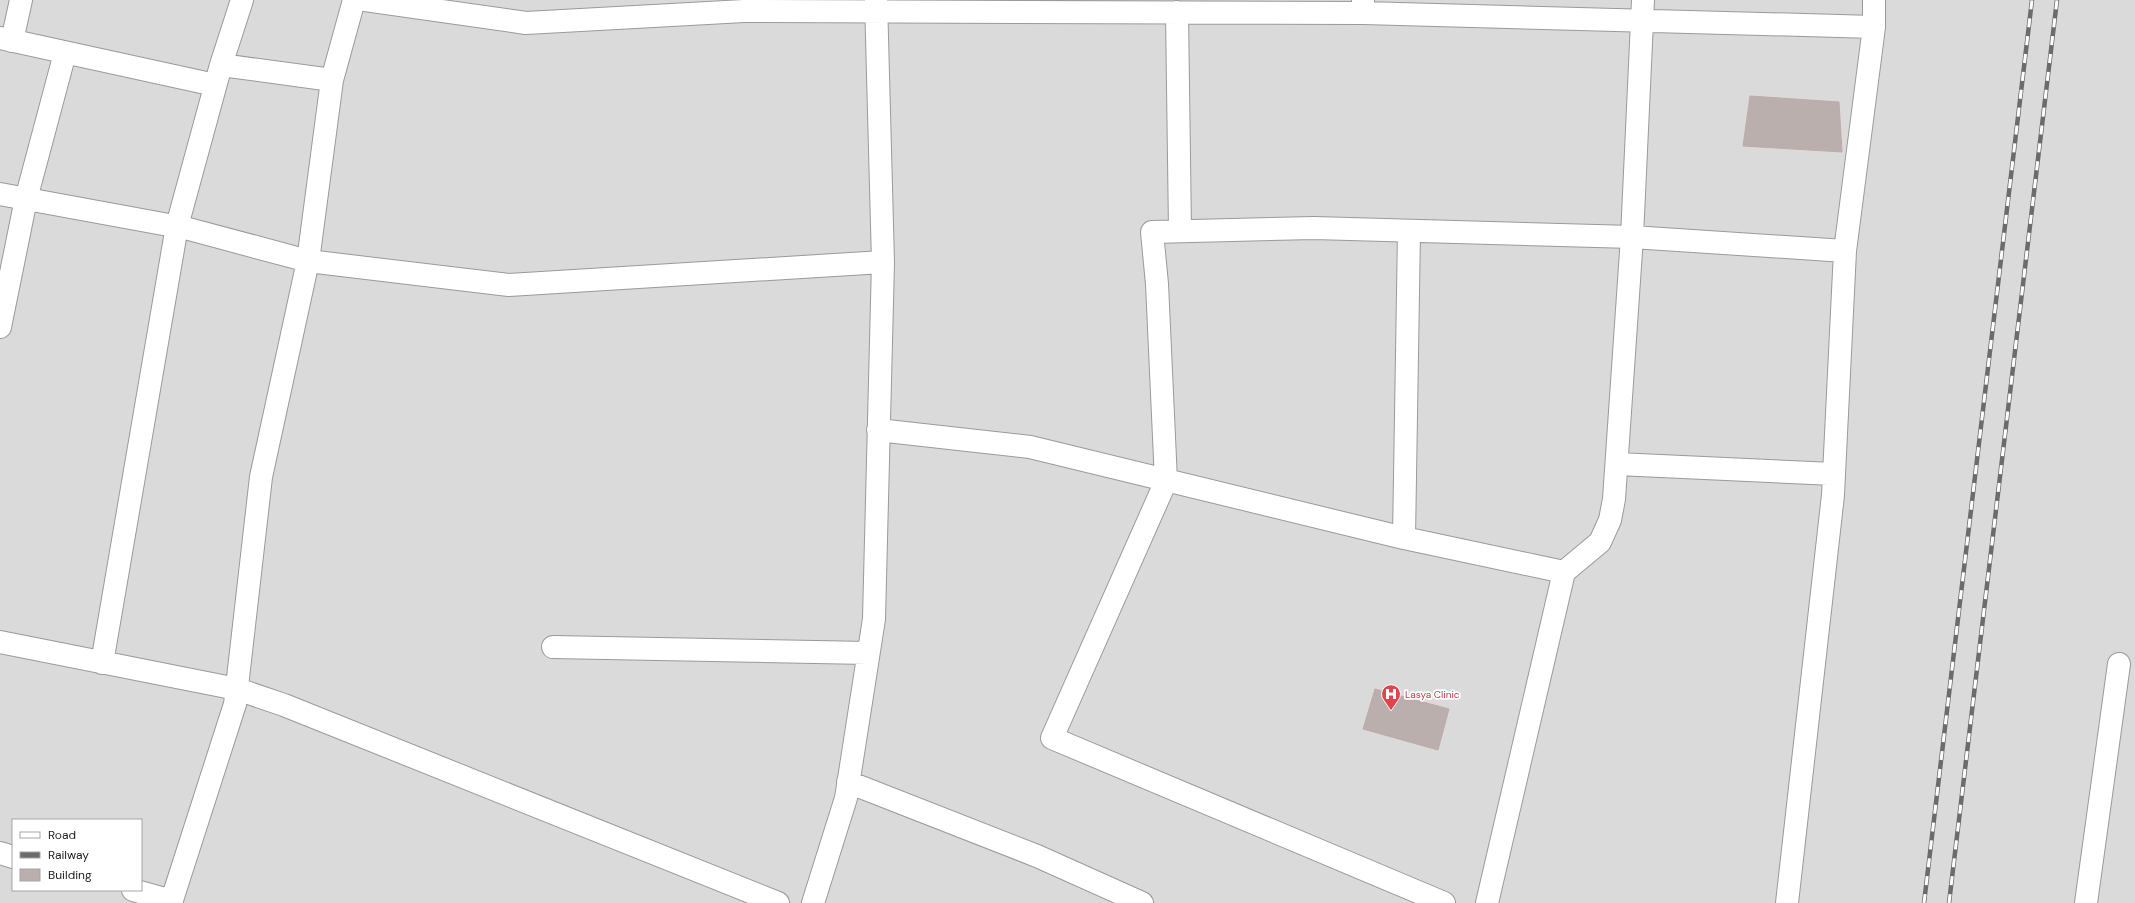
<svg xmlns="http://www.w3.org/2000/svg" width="2135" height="903" font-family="'DM Sans',sans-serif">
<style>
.residential{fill:#dbdadb;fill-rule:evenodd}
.building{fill:#baafad;stroke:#bfaba7}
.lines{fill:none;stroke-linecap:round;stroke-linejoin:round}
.minor-casing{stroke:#9a9a9a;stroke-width:24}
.minor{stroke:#fff;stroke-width:22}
.rail-casing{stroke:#6b6b6b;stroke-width:4.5}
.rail{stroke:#fff;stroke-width:3;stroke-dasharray:9;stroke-linecap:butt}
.labels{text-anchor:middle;stroke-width:3.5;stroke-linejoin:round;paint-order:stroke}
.health-label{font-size:10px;fill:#be3a42;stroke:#fff;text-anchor:start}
</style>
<rect width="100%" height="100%" fill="#eee8e4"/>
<path class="residential" d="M0 0H2135V903H0ZM13 820H141V890H13Z"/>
<path class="building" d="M1750 96 1839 102 1842 152 1743 146Z
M1375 689 1449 709 1438 750 1363 729Z"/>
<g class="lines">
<defs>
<path id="minor" d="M365 0 526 23 744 11 1363 13V0
M1177 12 1180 231
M1363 13 1874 27V0
M0 38 215 85
M12 41 21 0
M332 80 354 0
M0 194 185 228 308 261 509 285 883 262
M1845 251 1874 27
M0 327 26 199 65 53
M878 430 1030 447 1404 538 1564 572 1487 903
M1617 464 1834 474
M1404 538 1409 231
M1564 572 1600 542 1610 520 1614 499 1632 237 1643 0
M0 642 237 689 284 705 778 903
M553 647 868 653
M102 663 177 226 221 65
M848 782 1037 856 1142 903
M0 853 13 857
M133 890 172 901
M171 903 235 704 261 477 308 261 332 80 221 65 242 0
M813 903 846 798 874 619 883 262 876 0
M1444 903 1052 738 1166 481 1157 284 1152 232 1314 228 1632 237 1845 251 1833 495 1787 903
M2086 903 2119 664"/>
</defs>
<use href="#minor" class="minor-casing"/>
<use href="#minor" class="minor"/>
<defs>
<path id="rail" d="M1924 903 2032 0
M1949 903 2057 0"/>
</defs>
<use href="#rail" class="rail-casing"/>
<use href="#rail" class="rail"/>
</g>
<defs>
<symbol id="hospital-pin" viewBox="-11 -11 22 30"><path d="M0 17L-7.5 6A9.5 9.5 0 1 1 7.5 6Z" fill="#e0444e" stroke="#fff"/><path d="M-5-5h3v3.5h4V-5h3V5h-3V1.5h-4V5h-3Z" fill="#fff"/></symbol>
</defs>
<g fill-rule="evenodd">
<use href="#hospital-pin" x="1380" y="683" width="22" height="30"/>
</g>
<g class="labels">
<g class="health-label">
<text x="1405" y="698">Lasya Clinic</text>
</g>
</g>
<rect x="12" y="819" width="130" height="72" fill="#ffffff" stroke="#a5a5a5"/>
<rect x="20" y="832" width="20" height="6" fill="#ffffff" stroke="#a5a5a5"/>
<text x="48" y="839" font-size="12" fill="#1d1d1d">Road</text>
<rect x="20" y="852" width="20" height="6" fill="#6b6b6b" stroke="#a5a5a5"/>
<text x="48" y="859" font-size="12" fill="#1d1d1d">Railway</text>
<rect x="20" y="869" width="20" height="12" fill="#baafad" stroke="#a5a5a5"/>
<text x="48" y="879" font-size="12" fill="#1d1d1d">Building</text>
</svg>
